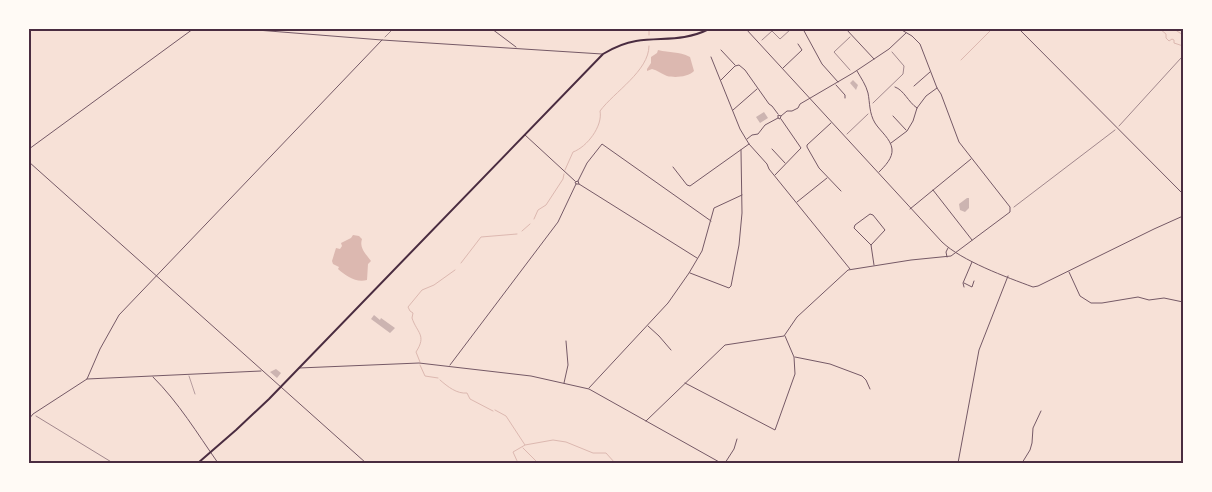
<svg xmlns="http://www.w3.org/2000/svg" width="1212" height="492" font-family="Cabin,sans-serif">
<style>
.water{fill:#dcb8b0}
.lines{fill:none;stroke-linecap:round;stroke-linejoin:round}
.stream{stroke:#dcb8b0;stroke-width:1}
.building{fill:#ccb4b1}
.path{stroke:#4a2c40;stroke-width:0.5}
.service{stroke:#755966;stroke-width:0.5}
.minor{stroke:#755966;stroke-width:1}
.tertiary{stroke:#755966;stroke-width:1}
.secondary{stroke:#4a2c40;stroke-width:2}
.neatline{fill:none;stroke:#4a2c40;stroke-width:2}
</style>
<rect width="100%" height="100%" fill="#f7e1d7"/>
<path class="water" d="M658 50C670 53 678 51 690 57L694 71C688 77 675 78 667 76 662 74 657 70 652 69L647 71V69L651 63V57L657 53Z
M353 235 359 236 362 239C359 248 366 254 371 261L368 264 367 280C356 283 346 276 338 269L339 267 333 264 332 261 336 248 340 249 342 246 341 243 351 238Z"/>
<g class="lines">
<path class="stream" d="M1160 29 1166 34V38L1169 41 1172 39 1174 40V43L1183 46
M1174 29 1183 35
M649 35V29
M961 60 992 29
M565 170 573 152C587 147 603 126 600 111 614 92 649 71 649 46
M534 219 538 210 546 205 563 179 564 174
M522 231 530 224
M461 263 481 237 517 234
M420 362 416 352C427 335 417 333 412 318L413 313 410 311 408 307 422 290 434 285 455 270
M420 365 425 376 438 378
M440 380C448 387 457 394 467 393L470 399 493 411
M495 410 506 416 525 445 513 452 518 463
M525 445 553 440 566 442 593 453H606L615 463
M523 448 538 463"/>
</g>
<path class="building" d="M853 80 858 85 856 90 850 83Z
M764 112 768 118 760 123 756 117Z
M967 198H969V208L965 212 960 210 959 204Z
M374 315 380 320 381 318 395 328 390 333 371 319Z
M276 369 281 373 277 378 270 372Z"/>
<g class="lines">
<path class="path" d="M385 37 393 29
M850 37 834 52 850 70
M762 40 772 31 780 39 791 29
M873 103 903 74 904 66 892 52
M1119 126 1181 58H1183
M847 134 868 114
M1014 207 1115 130
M36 416 113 463"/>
<path class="service" d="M189 376 195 394"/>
<path class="minor" d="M244 29 382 40 602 54
M492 29 516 47
M803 29 822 64 838 82
M846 29 874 59
M721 50 735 65
M711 57 740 129 749 144 767 164 769 169 850 269
M783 68 802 50 798 44
M857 71C861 78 866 85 868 93 870 103 869 113 875 123 880 131 891 139 892 149 893 158 885 166 879 172
M721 80 735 66 739 65 745 70 769 104 772 106 778 114
M836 85 845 95V98
M914 86 930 72
M895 87C904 90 908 102 917 108
M733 110 757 89
M781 116 780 119 778 118V115L781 116 787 111H792L798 108 800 104 853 73 889 49 906 33
M893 116 906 130
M831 123 807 145V147L819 168 841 191
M525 135 575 181
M747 139 752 135 758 134 765 125 778 118
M891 143 907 131 913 121 917 108 926 96 937 88
M29 149 193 29
M772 149 785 163
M29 162 366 463
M673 167 687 185 690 186 749 144
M775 175 801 148 781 119
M578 181 587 163 602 144 711 221
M579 184 578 181 575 182 576 184H579L697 258
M933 190 972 240
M797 202 827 178
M910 209 971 159
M871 245 854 228 855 225 870 214 873 215 885 230 871 245 874 265
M947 257 946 252 948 248
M1069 272 1080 296 1091 303H1102L1138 297 1149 300 1164 298 1183 302
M690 273 729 288 731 286 739 245 742 213 741 150
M964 283 972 287 974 281
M964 287 963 283 972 262
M648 326 659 336 671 350
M795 357 830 364 862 376 866 380 870 389
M450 365 558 222 576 184
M299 368 419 363 531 376 589 389 721 463
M153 377C179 403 197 433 218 463
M87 379 261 371
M564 383 568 365 566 341
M685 383 775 430 795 374 794 357 785 336
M589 388 668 303 689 273 702 251 714 208 742 195
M29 419 33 414 87 379 100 349 119 315 382 40
M646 421 725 345 784 336 797 317 848 270 911 260 951 256 1010 212V207L959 142 941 94 937 88 920 44 912 36 900 29
M29 462 31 463
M725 463 734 449 737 439
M958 463 979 350 1008 276
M1022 463 1030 450 1032 443 1033 428 1041 411"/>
<path class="tertiary" d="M746 29 942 242C962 261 1006 277 1033 287L1038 286 1154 229 1183 216
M1019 29 1183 194"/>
<path class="secondary" d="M198 463 236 430 269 399 603 54C613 48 623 43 636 41 663 37 683 42 709 29"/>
</g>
<rect width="1212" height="492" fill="none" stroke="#fffaf5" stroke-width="60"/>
<rect x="30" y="30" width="1152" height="432" class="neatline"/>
</svg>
